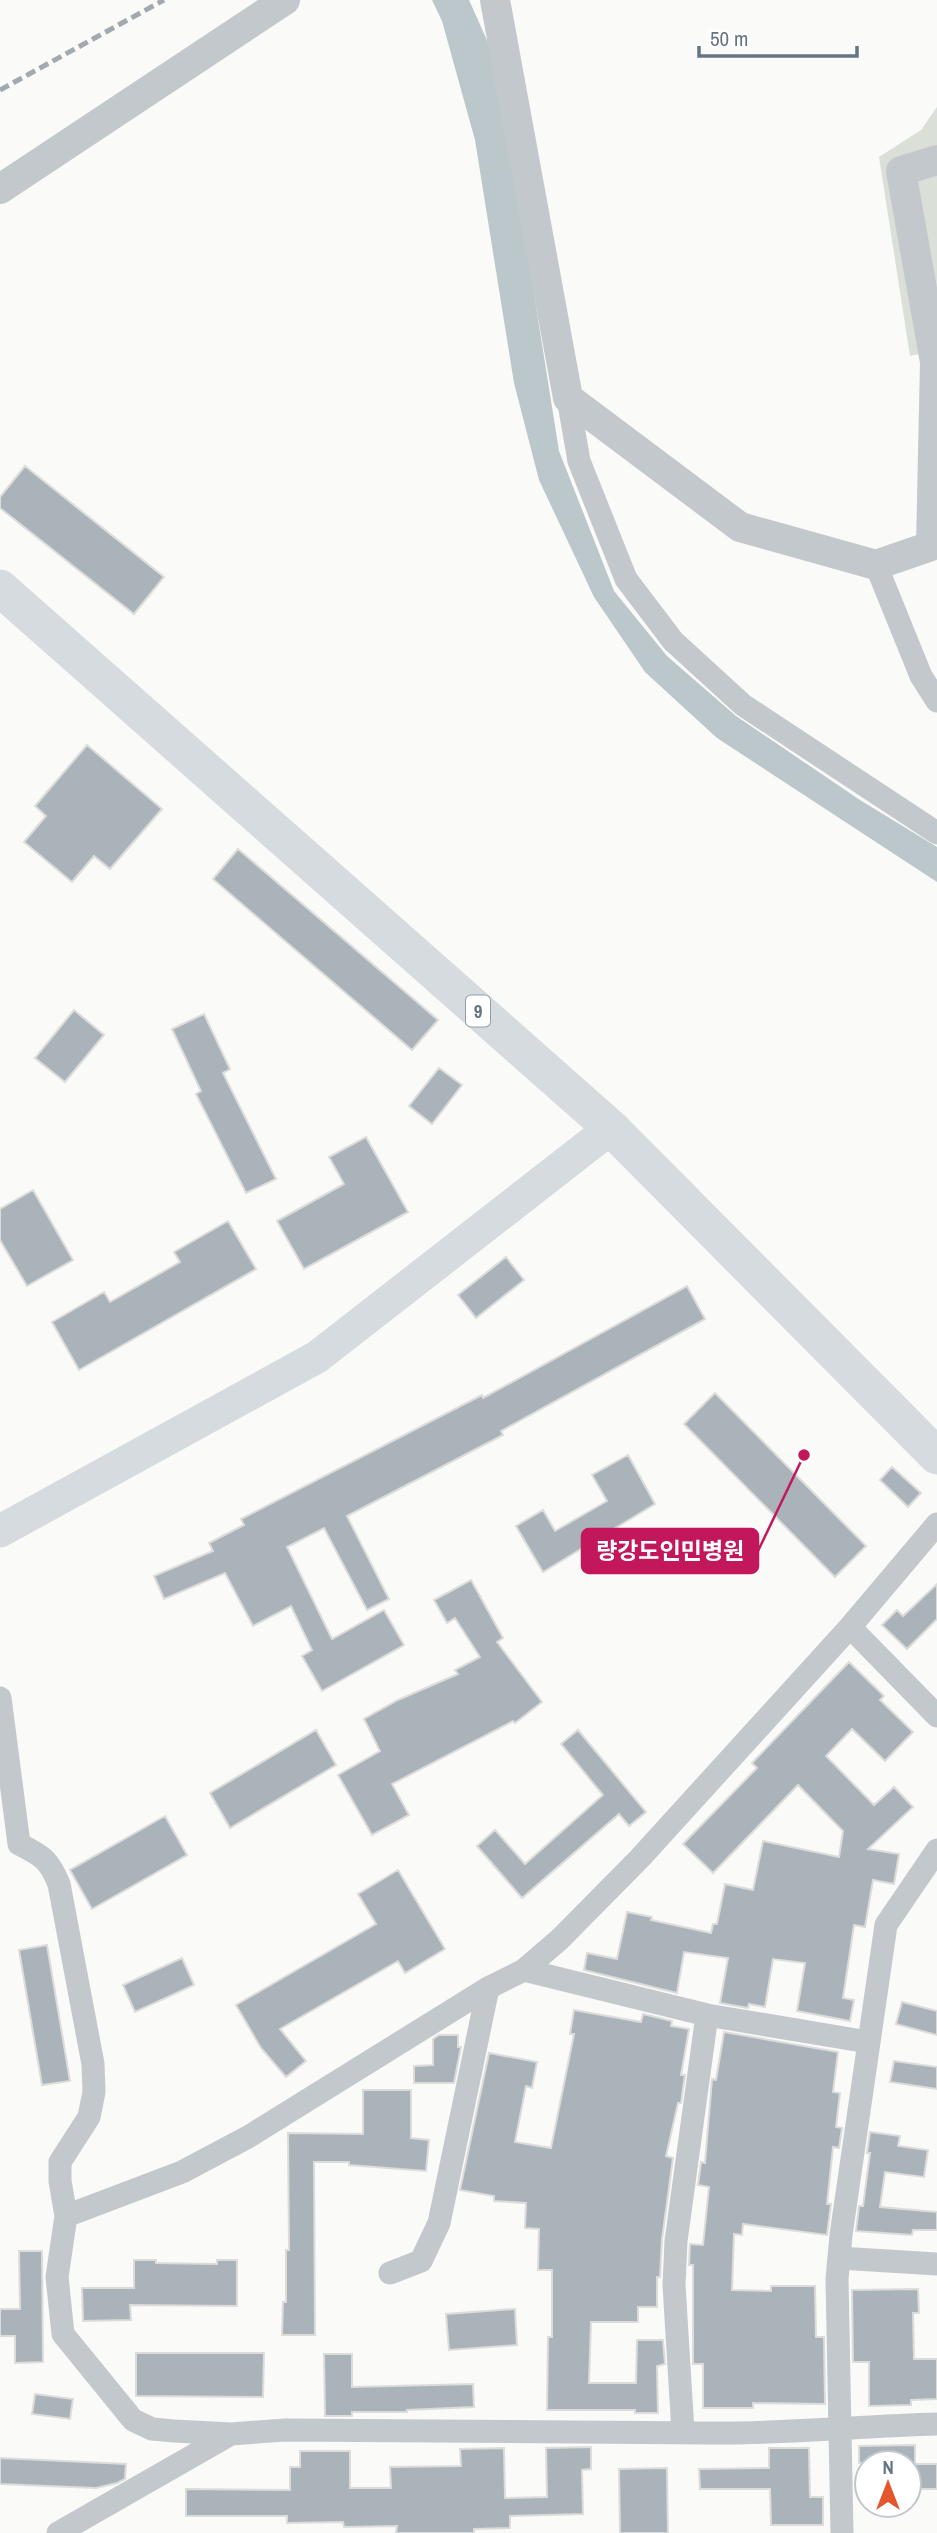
<svg xmlns="http://www.w3.org/2000/svg" width="937" height="2533" font-family="'Archivo Narrow','Noto Sans KR',sans-serif">
<style>
.green{fill:#dadfd7}
.water{fill:#bbc7cb}
.building{fill:#aab3b9;stroke:#dcdcda;stroke-width:2}
.lines{fill:none;stroke-linecap:round;stroke-linejoin:round}
.minor{stroke:#c3c8cc;stroke-width:23}
.tertiary{stroke:#c3c8cc;stroke-width:30}
.secondary{stroke:#d6dbdf;stroke-width:33}
.primary{stroke:#d6dbdf;stroke-width:37}
.rail{stroke:#a2aab0;stroke-width:5;stroke-dasharray:10 5;stroke-linecap:butt}
.labels{text-anchor:middle;stroke-width:7;stroke-linejoin:round;paint-order:stroke}
.shield{fill:#fff;stroke:#939fa8;stroke-width:2}
.shield-label{font-size:19px;font-weight:bold;fill:#657683}
.leader{fill:none;stroke:#c2185b;stroke-width:2.5}
.callout-dot{fill:#c2185b;stroke:#fff;stroke-width:2.5}
.callout{fill:#c2185b;stroke:#c2185b;stroke-width:2.5}
.callout-label{font-size:23px;text-anchor:middle;font-weight:bold;fill:#fff}
</style>
<rect width="100%" height="100%" fill="#fafaf8"/>
<path class="green" d="M937 107V350L910 356 879 157 921 130Z"/>
<path class="water" d="M432 0H469L490 47 511 149 559 451 614 591 667 656 736 716 860 800 937 847V882L717 738 645 672 594 597 539 480 514 383 475 140 442 21Z"/>
<path class="building" d="M25 466 164 577 134 614 0 508V497Z
M87 745 162 809 110 869 94 856 72 882 24 842 46 816 35 806Z
M238 849 438 1020 412 1050 213 879Z
M74 1010 104 1035 65 1082 35 1058Z
M204 1014 230 1069 223 1073 276 1179 246 1193 196 1094 201 1091 172 1029Z
M439 1068 462 1085 432 1124 409 1106Z
M366 1137 408 1212 304 1269 277 1221 344 1184 329 1157Z
M33 1190 73 1260 27 1286 0 1240V1209Z
M228 1221 256 1269 79 1370 52 1322 104 1292 110 1302 180 1262 174 1252Z
M506 1257 524 1280 476 1318 458 1295Z
M687 1286 705 1319 501 1431 503 1435 347 1516 389 1599 367 1610 324 1528 287 1547 332 1639 384 1610 404 1645 322 1691 302 1656 312 1650 291 1606 253 1626 225 1573 164 1599 154 1576 213 1551 209 1543 244 1525 241 1519 482 1395 483 1398Z
M715 1393 866 1546 835 1577 684 1424Z
M628 1455 655 1504 543 1572 516 1526 543 1510 555 1531 607 1501 592 1475Z
M892 1467 921 1493 908 1507 880 1480Z
M471 1580 503 1638 497 1642 542 1702 515 1723 513 1721 392 1784 409 1815 372 1835 338 1775 380 1751 364 1719 398 1700 458 1674 455 1670 480 1657 455 1618 447 1623 434 1600Z
M937 1584V1619L907 1649 882 1625 897 1610 903 1616Z
M849 1662 884 1696 880 1700 913 1732 885 1761 852 1729 826 1756 874 1805 894 1787 913 1807 868 1849 899 1854 894 1884 873 1880 865 1927 854 1925 843 1998 854 2000 850 2021 797 2011 805 1963 773 1959 765 2007 749 2004 748 2008 720 2003 728 1958 684 1952 677 1993 584 1970 587 1953 617 1959 627 1912 652 1917 651 1920 711 1933 713 1924H717L725 1884 753 1890 763 1841 839 1857 843 1831 798 1785 713 1873 683 1844 757 1768 752 1763Z
M316 1730 336 1765 230 1828 210 1793Z
M578 1730 646 1812 629 1826 619 1814 522 1898 477 1846 495 1830 525 1864 603 1795 561 1744Z
M165 1816 187 1855 92 1909 70 1870Z
M398 1870 445 1949 405 1973 398 1961 280 2029 306 2061 286 2077 261 2048 236 2005 376 1924 358 1894Z
M47 1945 70 2081 42 2085 19 1950Z
M182 1958 194 1985 135 2012 123 1985Z
M902 2002 937 2011V2035L896 2024Z
M574 2010 641 2022 643 2014 672 2021 671 2026 689 2029 681 2075H685L681 2103H678L666 2156 673 2158 662 2239 660 2277H657V2307H638V2322H591L589 2383H636L637 2340H663L665 2364 657 2366 658 2413H635V2410H547L548 2337H552V2270H538L539 2229 525 2228 526 2203 494 2201V2196L460 2190 489 2053 537 2062 532 2088 526 2086 515 2142 551 2148 574 2034H570Z
M724 2032 838 2052 833 2092 840 2093 836 2127 842 2128 839 2148 833 2147 827 2204H831L827 2235 743 2224 742 2235 734 2234 732 2290 771 2291V2286H815L816 2337H824L825 2404 753 2403V2408H703V2364H693V2265H689L690 2244 703 2245 709 2187 698 2185 701 2162 705 2163 712 2079 716 2080Z
M439 2035H458V2047H461L454 2083H414V2066L433 2065V2039Z
M894 2061 937 2067V2089L890 2082Z
M363 2090H411V2138L429 2140 426 2171 349 2165V2162H314L315 2335H282L283 2302H286V2250H289L288 2133 363 2134Z
M870 2132 900 2136 898 2146 928 2150 924 2177 885 2172 880 2207 937 2212V2230H913L912 2235 856 2231 859 2206H863L870 2153H867Z
M19 2251H42L43 2362 15 2363V2336H0V2309H20Z
M134 2260H156V2263L217 2264V2260H237V2306L130 2305 131 2320 83 2321 82 2288H134Z
M918 2289 919 2313H913L914 2359H937V2399L911 2400V2405L869 2406V2362H853L852 2290Z
M515 2309 517 2345 449 2350 446 2314Z
M136 2353H264L263 2397 136 2396Z
M324 2354H352V2387L473 2384 474 2407 407 2410V2412H352V2416H325Z
M35 2394 73 2399 70 2419 32 2414Z
M915 2445V2463H859V2446Z
M591 2447V2469L582 2470 583 2514 510 2516V2528L474 2529V2533H396L397 2526 344 2527 343 2522 287 2523V2516H186V2489L290 2490V2467H300V2451H350V2488H391L390 2467 461 2466 460 2449 504 2448 505 2498 547 2497 546 2448Z
M769 2448H809L810 2497H823V2525H771L770 2489H700L699 2469 769 2468Z
M0 2458 126 2464 125 2479 117 2483 96 2488 0 2484Z
M909 2464H937V2489H909Z
M667 2468 668 2533H620L619 2469Z"/>
<g class="lines">
<path class="minor" d="M568 398 579 461 626 579 673 641 743 705 937 833
M876 565 921 676 937 701
M937 1524 850 1627 640 1858 560 1939 524 1970 488 1988 248 2137 182 2172 66 2216 57 2277 63 2334 133 2420 152 2429 174 2431 231 2434 285 2430C427 2431 568 2433 709 2433 785 2434 861 2426 937 2424
M850 1627 937 1716
M0 1698 19 1844C43 1856 49 1860 59 1884L93 2064 94 2092 89 2117 60 2162V2181L66 2216
M524 1970 707 2015 868 2042
M839 2258 937 2264
M390 2273 421 2261 439 2223 488 1988
M683 2432 674 2285 676 2241 707 2015
M58 2533 231 2434
M842 2533 837 2279 841 2235 886 1925 937 1850"/>
<path class="tertiary" d="M495 0 568 398 740 527 876 565 931 546 935 362 901 171 937 160
M0 189 285 0"/>
<path class="secondary" d="M0 1531 317 1357 611 1128"/>
<path class="primary" d="M0 588 611 1128 937 1456"/>
<path class="rail" d="M0 90 164 0"/>
</g>
<g class="labels">
<rect class="shield" x="466" y="995.5" width="24" height="31" rx="5"/>
<g class="shield-label">
<text x="478" y="1018">9</text>
</g>
</g>
<path class="leader" d="M804 1455L758 1551"/>
<circle class="callout-dot" cx="804" cy="1455" r="7"/>
<rect class="callout" x="582" y="1529" width="176" height="44" rx="7"/>
<g class="callout-label">
<text x="670" y="1559">량강도인민병원</text>
</g>
<g transform="translate(888 2484)"><circle r="33" fill="#ffffff" stroke="#c1c8cd" stroke-width="2"/>
<path d="M0-5L12 26L0 18L-12 26Z" fill="#e4572e"/>
<text y="-10" font-size="19" font-weight="bold" text-anchor="middle" fill="#657683">N</text>
</g>
<path d="M699 46v10h158v-10" fill="none" stroke="#657683" stroke-width="3.5"/>
<text x="710" y="46" font-size="21" fill="#657683" stroke="#ffffff" stroke-width="5" paint-order="stroke">50 m</text>
</svg>
